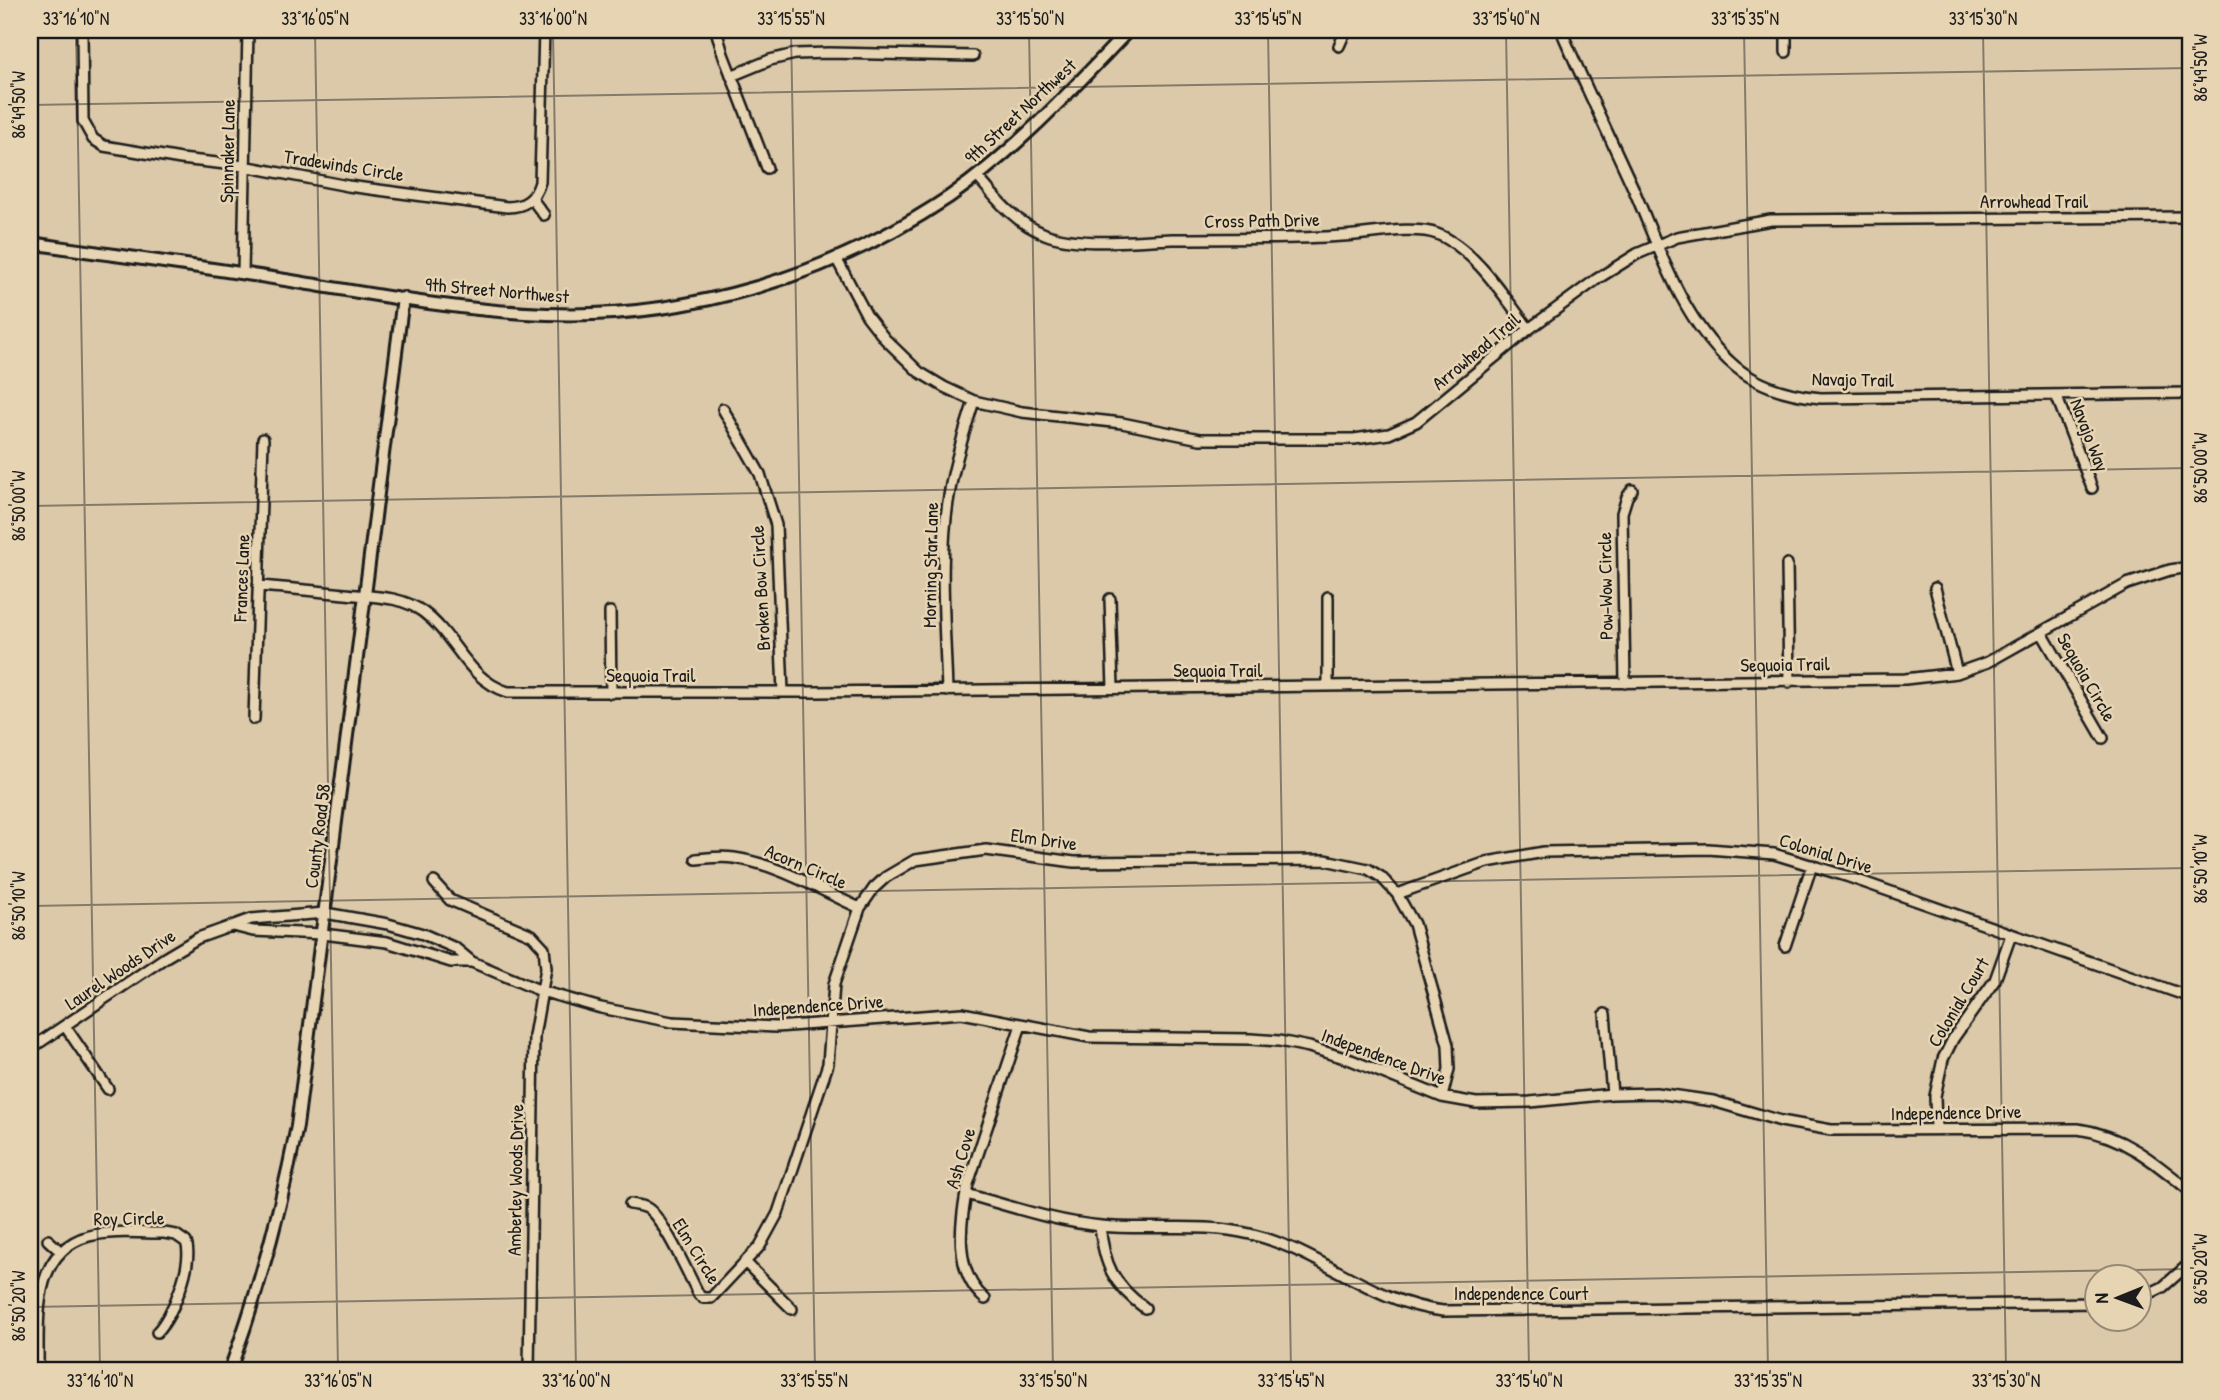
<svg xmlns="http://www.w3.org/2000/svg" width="2220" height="1400" font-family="'Patrick Hand',sans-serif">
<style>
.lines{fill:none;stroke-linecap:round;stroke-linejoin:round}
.minor-casing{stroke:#1c1c1c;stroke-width:14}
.tertiary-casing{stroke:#1c1c1c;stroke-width:16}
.minor{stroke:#e7d4b2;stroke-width:9}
.tertiary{stroke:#e7d4b2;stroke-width:10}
.ticks{fill:none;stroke:#1c1c1c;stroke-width:2;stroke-opacity:0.45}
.labels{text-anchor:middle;stroke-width:5;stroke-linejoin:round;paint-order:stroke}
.street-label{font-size:19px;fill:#1c1c1c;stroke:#e7d4b2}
.neatline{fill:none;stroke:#1c1c1c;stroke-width:2.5}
.ticks-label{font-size:18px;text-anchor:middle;fill:#1c1c1c}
</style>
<rect width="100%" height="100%" fill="#dbc9a9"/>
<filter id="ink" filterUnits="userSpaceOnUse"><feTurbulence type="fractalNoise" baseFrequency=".0143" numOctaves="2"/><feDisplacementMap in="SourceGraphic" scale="14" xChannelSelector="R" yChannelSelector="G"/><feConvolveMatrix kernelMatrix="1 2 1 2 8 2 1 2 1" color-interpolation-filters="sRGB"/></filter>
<g filter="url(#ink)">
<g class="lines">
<defs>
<path id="minor" d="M82 30 83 121 93 139 104 146 181 159 244 166 348 186 507 207C524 207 535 200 540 182L544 30
M716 30 723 54 767 168
M1561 30C1584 84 1610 137 1634 190 1659 248 1681 317 1729 361 1754 385 1787 395 1821 398L2190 393
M1339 46 1346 30
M1786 52V30
M731 76 770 60 795 54 829 53 973 56
M977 176C997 200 1014 222 1045 234 1077 247 1136 240 1172 239 1228 238 1285 240 1342 236 1368 235 1413 225 1437 234 1474 248 1505 298 1529 329
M532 199 544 215
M836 258 867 316 885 339 919 372 944 387 974 401 1022 412 1122 423 1200 439H1354L1389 434 1416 422 1529 329 1597 279 1637 254 1677 237 1771 220 2190 217
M243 274 248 30
M2056 395 2092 488
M723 409 760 474 776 525 783 692
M1787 564 1789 682
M259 586C288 588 316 591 345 594 372 597 400 595 423 612 456 636 466 679 508 692H817L1905 679 1957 673 1988 662 2127 584 2170 570 2190 567
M1935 588 1957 673
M1328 597V686
M1110 599 1113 688
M610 612 611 693
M2042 633 2103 738
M1625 683 1622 513 1627 497 1632 490
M947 691C945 625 938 555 950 490 955 459 965 430 974 401
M254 719 263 439
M696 859C708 858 721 856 734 858 778 864 820 890 860 908
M434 882 450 900 532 935 544 948 546 968 534 1036 529 1370
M1397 894 1487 862 1544 852 1708 849 1774 854 1846 876 2190 997
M233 926 253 931 323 934 387 942 451 962H472
M1785 946 1812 865
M1605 1014 1612 1094
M65 1026 108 1089
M30 1049 166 957 198 938 251 919 325 913 388 924 423 934 455 948 472 962 541 991 601 1008 672 1022 776 1027 962 1013 1089 1037 1251 1039 1279 1041 1309 1047 1351 1060 1442 1097 1476 1103 1530 1102 1612 1094 1656 1093 1713 1101 1781 1121 1831 1130 2078 1129C2123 1135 2156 1163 2190 1191
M1936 1129 1935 1096 1943 1059 1953 1039 1995 980 2011 935
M966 1194C1010 1206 1055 1222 1101 1226 1151 1231 1202 1222 1250 1234 1319 1250 1372 1303 1443 1311L2098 1303
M630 1204C635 1205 642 1205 647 1208 663 1217 689 1276 699 1295L703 1298H711L760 1246 778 1213 828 1064 834 984 860 908 874 888 886 877 915 860 986 850 1074 862 1325 860 1368 869 1381 877 1397 894 1414 924 1448 1045 1449 1069 1442 1097
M1100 1226C1104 1264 1113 1285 1145 1308
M48 1240 61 1252
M746 1263 792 1309
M2140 1298 2163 1287 2190 1263
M985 1299C953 1272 960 1221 968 1184L1021 1025
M38 1370C39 1323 30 1252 89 1236 112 1230 140 1233 164 1233L176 1235 186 1242C194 1263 172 1317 157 1332"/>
<path id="tertiary" d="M30 243C113 255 196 266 279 279 367 293 457 311 547 314 689 319 831 276 949 197 1017 150 1072 89 1129 30
M230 1370C259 1290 281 1209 297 1126L403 298"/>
</defs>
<use href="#minor" class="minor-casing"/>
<use href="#tertiary" class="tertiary-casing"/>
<use href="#minor" class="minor"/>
<use href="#tertiary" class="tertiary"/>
</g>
</g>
<path class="ticks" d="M76 30 100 1370M315 30 338 1370M553 30 576 1370M791 30 815 1370M1029 30 1053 1370M1268 30 1291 1370M1506 30 1529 1370M1744 30 1768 1370M1983 30 2006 1370M30 105 2190 68M30 506 2190 468M30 906 2190 868M30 1307 2190 1269"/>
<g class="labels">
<g class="street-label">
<text transform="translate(1020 111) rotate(-43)" y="7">9th Street Northwest</text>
<text transform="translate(227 151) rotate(-89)" y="7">Spinnaker Lane</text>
<text transform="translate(344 165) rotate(9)" y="7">Tradewinds Circle</text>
<text x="2034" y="208">Arrowhead Trail</text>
<text transform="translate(1262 220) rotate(-1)" y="7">Cross Path Drive</text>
<text transform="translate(497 290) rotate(5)" y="7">9th Street Northwest</text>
<text transform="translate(1476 351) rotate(-40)" y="7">Arrowhead Trail</text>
<text transform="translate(1853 379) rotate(1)" y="7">Navajo Trail</text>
<text transform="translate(2090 435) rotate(69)" y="7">Navajo Way</text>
<text transform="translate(930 565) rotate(-89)" y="7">Morning Star Lane</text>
<text transform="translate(241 578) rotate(-88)" y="7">Frances Lane</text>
<text transform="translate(1605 586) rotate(-91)" y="7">Pow-Wow Circle</text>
<text transform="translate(760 588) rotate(-93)" y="7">Broken Bow Circle</text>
<text transform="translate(1785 664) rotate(-1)" y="7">Sequoia Trail</text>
<text x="1218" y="677">Sequoia Trail</text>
<text x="651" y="682">Sequoia Trail</text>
<text transform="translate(2087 677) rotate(60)" y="7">Sequoia Circle</text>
<text transform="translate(317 836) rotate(-83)" y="7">County Road 58</text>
<text transform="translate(1044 839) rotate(8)" y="7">Elm Drive</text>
<text transform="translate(1826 853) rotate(17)" y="7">Colonial Drive</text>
<text transform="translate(806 866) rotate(23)" y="7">Acorn Circle</text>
<text transform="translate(120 969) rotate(-34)" y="7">Laurel Woods Drive</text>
<text transform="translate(1958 1002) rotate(-59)" y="7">Colonial Court</text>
<text transform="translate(818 1005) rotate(-4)" y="7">Independence Drive</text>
<text transform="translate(1384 1056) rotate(20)" y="7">Independence Drive</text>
<text transform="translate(1956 1112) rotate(-1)" y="7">Independence Drive</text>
<text transform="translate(960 1158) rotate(-73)" y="7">Ash Cove</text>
<text transform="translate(515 1180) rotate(-89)" y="7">Amberley Woods Drive</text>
<text transform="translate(129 1218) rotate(-1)" y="7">Roy Circle</text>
<text transform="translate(697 1251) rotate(58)" y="7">Elm Circle</text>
<text x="1521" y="1300">Independence Court</text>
</g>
</g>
<rect width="2220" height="1400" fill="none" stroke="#e7d4b2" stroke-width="77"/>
<g transform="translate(2118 1298) rotate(269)"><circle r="33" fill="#e7d4b2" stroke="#968a76" stroke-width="2"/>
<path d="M0-5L12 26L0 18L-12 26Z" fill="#1c1c1c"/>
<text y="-10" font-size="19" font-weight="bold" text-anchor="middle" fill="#1c1c1c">N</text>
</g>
<rect x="38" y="38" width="2144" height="1324" class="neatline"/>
<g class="ticks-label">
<text x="76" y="25">33°16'10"N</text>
<text x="315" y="25">33°16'05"N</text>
<text x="553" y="25">33°16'00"N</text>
<text x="791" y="25">33°15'55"N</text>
<text x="1030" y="25">33°15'50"N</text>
<text x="1268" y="25">33°15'45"N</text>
<text x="1506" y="25">33°15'40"N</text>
<text x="1745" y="25">33°15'35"N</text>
<text x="1983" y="25">33°15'30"N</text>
<text transform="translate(2201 68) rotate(-90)" y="6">86°49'50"W</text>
<text transform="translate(19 105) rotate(-90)" y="6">86°49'50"W</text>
<text transform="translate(2201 468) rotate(-90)" y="6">86°50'00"W</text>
<text transform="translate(19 506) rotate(-90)" y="6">86°50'00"W</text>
<text transform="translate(2201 869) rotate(-90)" y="6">86°50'10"W</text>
<text transform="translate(19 906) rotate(-90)" y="6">86°50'10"W</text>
<text transform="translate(2201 1269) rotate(-90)" y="6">86°50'20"W</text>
<text transform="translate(19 1306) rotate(-90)" y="6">86°50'20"W</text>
<text x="100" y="1387">33°16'10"N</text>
<text x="338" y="1387">33°16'05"N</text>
<text x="576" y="1387">33°16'00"N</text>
<text x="814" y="1387">33°15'55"N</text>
<text x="1053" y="1387">33°15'50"N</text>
<text x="1291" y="1387">33°15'45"N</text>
<text x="1529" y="1387">33°15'40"N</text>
<text x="1768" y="1387">33°15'35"N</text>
<text x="2006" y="1387">33°15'30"N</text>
</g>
</svg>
